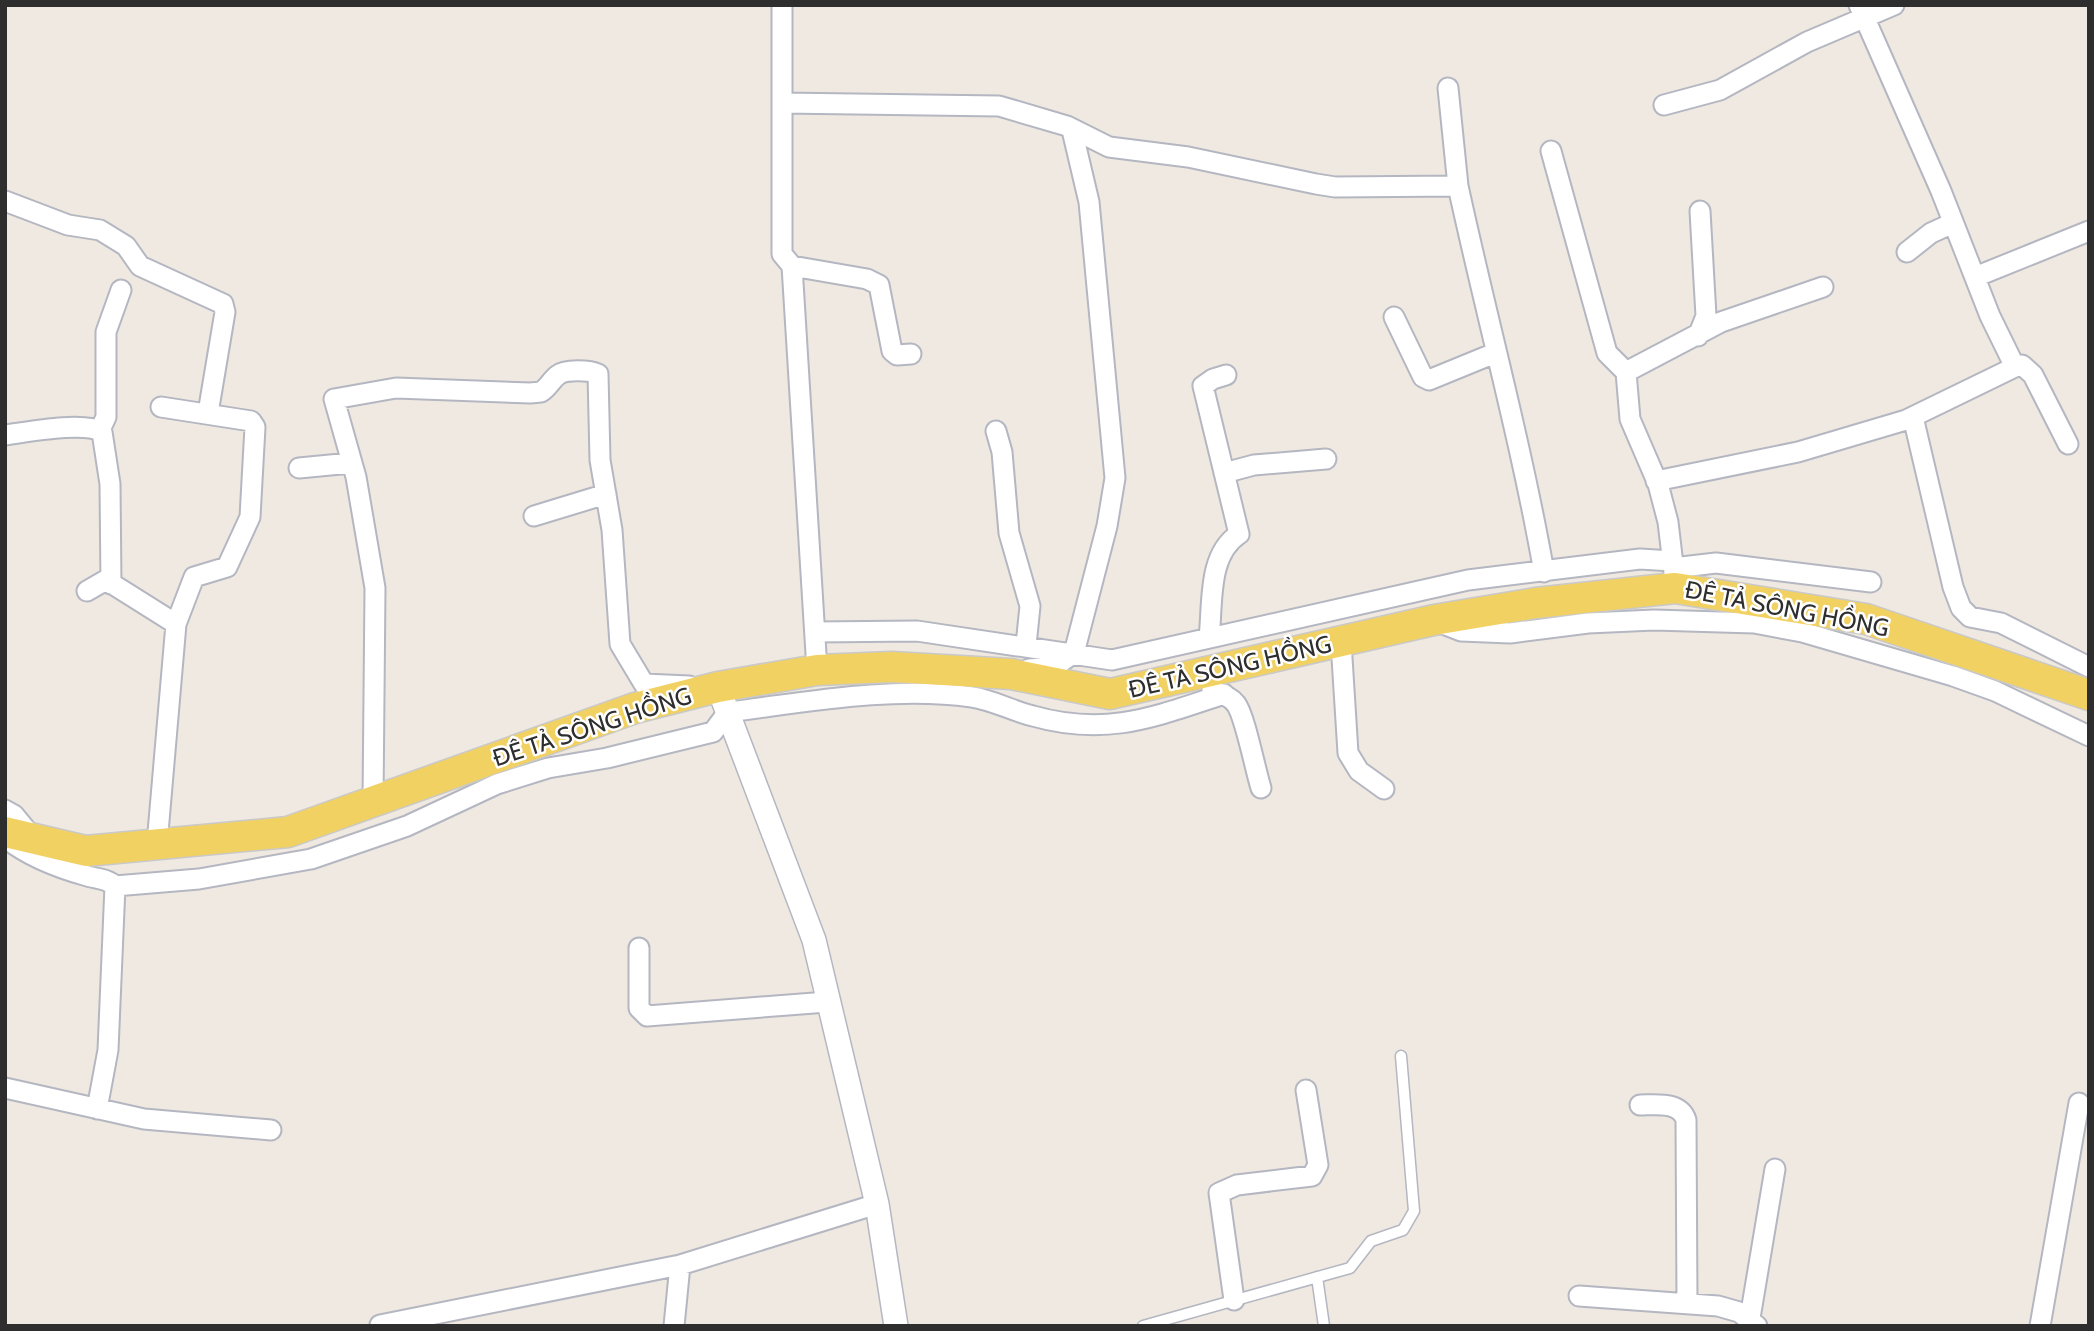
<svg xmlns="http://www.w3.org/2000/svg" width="2094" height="1331" font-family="Cabin,sans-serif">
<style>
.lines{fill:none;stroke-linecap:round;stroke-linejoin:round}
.service-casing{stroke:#b4b7c1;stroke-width:13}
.minor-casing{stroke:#b4b7c1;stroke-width:23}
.tertiary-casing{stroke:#b4b7c1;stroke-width:26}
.primary-casing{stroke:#c9c9c9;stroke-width:33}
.service{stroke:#fff;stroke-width:10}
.minor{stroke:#fff;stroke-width:19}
.tertiary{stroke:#fff;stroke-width:23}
.primary{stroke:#f2d163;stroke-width:30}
.labels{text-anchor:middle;stroke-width:5;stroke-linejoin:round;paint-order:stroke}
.street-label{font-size:24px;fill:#2e2e2e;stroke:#fff}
</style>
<rect width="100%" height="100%" fill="#efe9e1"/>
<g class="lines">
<defs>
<path id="service" d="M1317 1277 1324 1326
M1143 1326 1350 1268 1371 1241 1403 1230 1414 1211 1401 1056"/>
<path id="minor" d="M782 5V254L792 266 817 670
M1448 88 1458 186
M782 103 999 106 1067 126 1109 147 1188 157 1316 184 1335 187 1458 186C1486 315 1521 442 1544 572
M1664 105 1720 90 1807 42 1894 5
M1551 151 1607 353 1626 372 1630 419 1658 484 1668 522 1674 573
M5 201 68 225 100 230 126 246 140 266 223 304 225 312 208 413
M1907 252 1931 233 1953 223
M792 266 867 279 879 285 892 351 897 355 911 354
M1975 277 2089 231
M1394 317 1423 377 1429 380 1495 353
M1698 336 1706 316 1700 211
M2015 367 2022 365 2033 375 2068 444
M1626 372 1721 322 1823 287
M161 407 251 421 255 427 250 517 227 567 194 577 176 624
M1913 417 1953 587 1961 608 1970 617 2001 623 2089 667
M100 430 106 417V332L121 290
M996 431 1002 452 1009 533 1030 606 1026 645
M5 435C27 432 84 421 102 432L110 484 111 584
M299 468 351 463
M1224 473 1254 465 1326 459
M1656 481 1798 452 1906 420 2015 367 1990 316 1941 191 1859 5
M534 516 606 494
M1673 568 1716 563 1871 582
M87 591 106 580 176 624 157 844
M1438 622 1461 631 1510 633 1588 623 1654 620 1754 623 1802 632 1953 676 1995 691 2089 736
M815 632 917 631 1112 660 1468 580 1640 559 1672 561
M1209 638C1213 604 1207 555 1239 534L1203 386 1213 379 1226 375
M1341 642 1348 753 1359 771 1384 789
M1029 669 1054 667 1074 653 1107 526 1115 478 1089 202 1072 130
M1212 691C1221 693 1230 696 1236 704 1245 716 1255 769 1261 788
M373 802 375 588 356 477 334 399 396 388 530 393 541 392C549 387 551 380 558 375 565 369 590 370 598 374L600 460 612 530 620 644 644 684 689 686
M5 810 14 815 33 838
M8 840C29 856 59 868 84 875 95 879 107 878 115 886L108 1050 97 1109
M115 886 199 879 311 859 407 826 497 784 548 768 607 758 713 732 728 712C808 702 891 686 972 697 993 700 1012 711 1033 716 1107 737 1154 717 1224 694
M639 948V1008L647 1016 827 1002
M5 1088 144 1119 271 1130
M1640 1105C1656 1105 1680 1101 1686 1120L1687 1303
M1579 1296 1718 1306 1739 1312 1757 1326
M1234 1300 1219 1193 1237 1185 1312 1176 1318 1165 1306 1090
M1750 1318 1775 1169
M380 1325 680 1265 877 1204
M674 1326 680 1265
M2040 1326 2079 1103"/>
<path id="tertiary" d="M718 687 814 940 877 1204 896 1326"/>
<path id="primary" d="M5 832 86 851 288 832 635 708 718 687 817 670 892 667 1011 674 1110 694 1434 620 1536 603 1675 588 1866 619 2089 695"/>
</defs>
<use href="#service" class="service-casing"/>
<use href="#minor" class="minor-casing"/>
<use href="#tertiary" class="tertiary-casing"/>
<use href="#primary" class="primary-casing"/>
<use href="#service" class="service"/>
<use href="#minor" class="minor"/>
<use href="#tertiary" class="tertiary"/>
<use href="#primary" class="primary"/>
</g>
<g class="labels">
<g class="street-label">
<text transform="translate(1787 609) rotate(11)" y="8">ĐÊ TẢ SÔNG HỒNG</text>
<text transform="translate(1230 667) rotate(-13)" y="8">ĐÊ TẢ SÔNG HỒNG</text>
<text transform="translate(592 727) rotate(-18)" y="8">ĐÊ TẢ SÔNG HỒNG</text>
</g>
</g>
<rect width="2094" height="1331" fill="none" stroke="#2e2e2e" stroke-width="14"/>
</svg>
